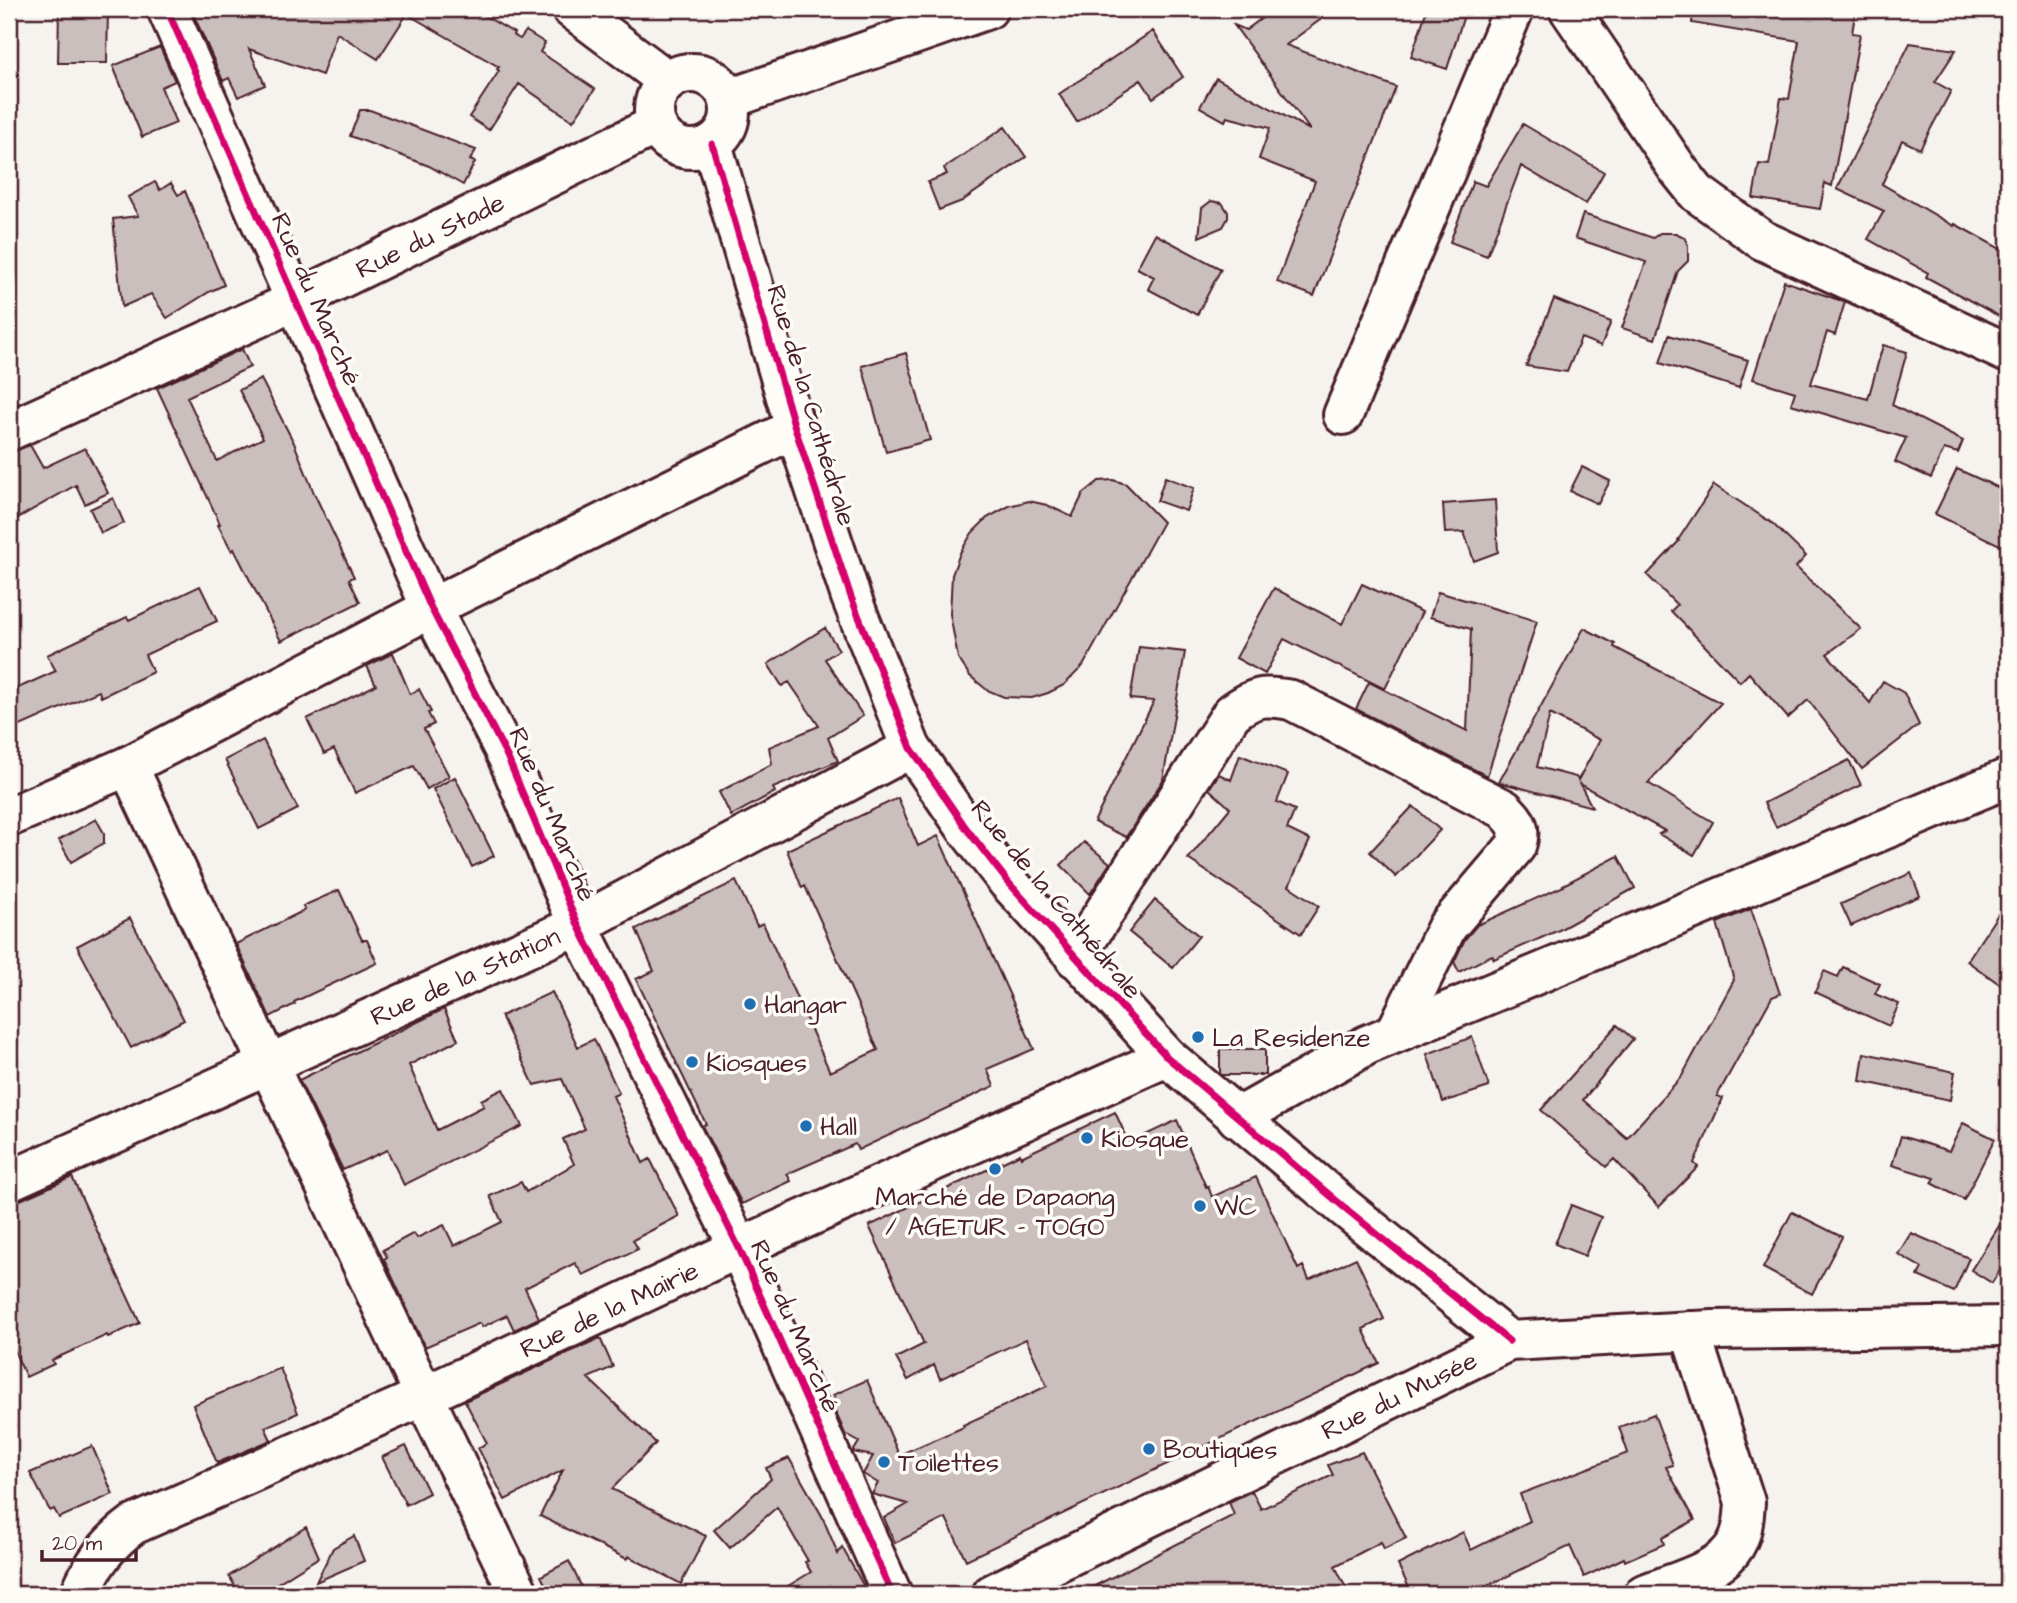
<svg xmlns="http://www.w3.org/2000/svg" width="2017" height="1603" font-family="'Architects Daughter',sans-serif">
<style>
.building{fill:#cbbfbe;stroke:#4a1f2b;stroke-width:2;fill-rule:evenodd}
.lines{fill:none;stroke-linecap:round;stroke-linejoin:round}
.minor-casing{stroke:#4a1f2b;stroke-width:44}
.minor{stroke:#fdfcf7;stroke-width:38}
.cycleway-casing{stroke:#fdfcf7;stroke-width:11}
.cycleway{stroke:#d6006c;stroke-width:7}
.poi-dot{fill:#1f6fb2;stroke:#fdfcf7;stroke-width:2.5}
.labels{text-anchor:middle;stroke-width:7;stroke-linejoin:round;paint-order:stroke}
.street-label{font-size:26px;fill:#4a1f2b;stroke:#fdfcf7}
.poi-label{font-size:26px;fill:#4a1f2b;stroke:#fdfcf7;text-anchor:start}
</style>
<rect width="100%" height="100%" fill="#f6f3ef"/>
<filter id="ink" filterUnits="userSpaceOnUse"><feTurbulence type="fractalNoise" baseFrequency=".0143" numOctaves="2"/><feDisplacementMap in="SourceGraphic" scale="14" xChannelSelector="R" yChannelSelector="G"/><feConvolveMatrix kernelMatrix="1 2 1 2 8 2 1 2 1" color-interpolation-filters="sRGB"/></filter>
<g filter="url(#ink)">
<path class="building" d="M59 9H108L107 63H58Z
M191 9H473L514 33 513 35 520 39 526 31 545 43 540 52 595 89 573 121 519 84 489 130 469 117 499 71 497 69 499 67 407 14 378 59 337 33 322 75 249 49 265 85 238 97 229 78 223 81Z
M1274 9H1335L1286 45 1396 87 1314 296 1277 282 1315 181 1259 159 1270 128 1227 117 1225 121 1200 107 1216 78 1310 130 1234 25 1246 30Z
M1427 9H1466L1447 69 1411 57Z
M1693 9H1856L1852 33 1860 34 1832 186 1825 183 1820 209 1753 198 1759 164 1769 165 1781 98 1789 99 1799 41 1692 23Z
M1153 31 1183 77 1153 98 1141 80 1077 122 1059 94Z
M1910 43 1956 50 1935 82 1951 91 1920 149 1902 140 1882 184 1954 226 1955 224 2008 253V321L1926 277 1928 273 1868 239 1884 211 1837 189Z
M160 47 175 81 161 87 176 123 142 137 113 66Z
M360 110H370L476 150 470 160 475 162 463 185 429 166 350 136Z
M1523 124 1604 172 1586 204 1521 166 1487 256 1450 242 1473 181 1486 186Z
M1005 127 1026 157 962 201 939 210 928 182 947 174 944 168Z
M155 182 160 190 171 183 178 195 185 191 224 285 209 292 167 318 151 294 122 307 113 219 138 216 128 197Z
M1211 201 1222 203 1228 212V218L1223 227 1199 237 1202 208Z
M1583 214 1653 238 1660 233H1676L1684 237 1688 245V261L1678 271 1655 339 1622 328 1646 262 1575 238Z
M1155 234 1221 269 1197 315 1148 289 1154 277 1137 268Z
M1784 281 1845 302 1835 335 1827 332 1811 384 1868 399 1883 345 1907 352 1892 405 1963 441 1958 453 1944 449 1931 478 1895 462 1906 438 1791 404 1795 392 1753 379Z
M1554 299 1611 322 1601 346 1581 338 1567 372 1526 366Z
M1669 335 1748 360 1739 388 1660 363Z
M242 349 250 367 187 397 217 461 263 438 239 390 261 379 294 443 314 493 354 577 349 579 360 602 281 641 234 549 232 551 218 525 220 524 157 388Z
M906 353 930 440 886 452 862 366Z
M30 445 43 468 85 448 108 493 85 504 76 485 9 523V453Z
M1582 467 1610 481 1598 504 1570 491Z
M1957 469 2008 492V549L1935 514Z
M1165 477 1194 488 1186 511 1157 501Z
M1113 480 1126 484 1163 522 1083 666 1064 685 1048 693 1032 698 1004 697 987 690 970 676 958 658 950 614 952 575 960 553 972 533 987 518 1009 506 1029 501 1047 505 1072 517 1083 494 1099 481Z
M1714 485 1772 523 1806 556 1796 567 1861 629 1827 654 1870 703 1883 681 1904 693 1919 725 1862 769 1808 700 1788 718 1749 673 1740 682 1671 611 1677 605 1647 575 1679 541 1678 540Z
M113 498 124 523 101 533 90 509Z
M1495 500 1498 552 1474 561 1464 532 1445 533 1443 504Z
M1362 584 1422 612 1385 689 1284 639 1265 674 1236 658 1274 588 1342 624Z
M200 586 217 621 145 655 153 672 101 697 99 691 9 731V692L56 671 47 655 127 617 129 620Z
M1438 592 1537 621 1487 776 1356 709 1369 682 1467 731 1471 629 1430 617Z
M825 628 839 650 825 659 863 716 828 738 838 761 773 788 775 792 731 816 719 792 772 764 769 747 819 726 789 682 782 686 768 664Z
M1584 628 1615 644 1614 647 1721 703 1648 783 1713 822 1694 855 1659 834 1665 831 1580 784 1592 807 1499 782ZM1550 714 1600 740 1578 780 1576 777 1537 767Z
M1139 647 1185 652 1163 780 1126 837 1094 822 1154 701 1130 699Z
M393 653 410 694 419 689 431 712 428 713 434 724 424 729 449 776 427 789 414 766 355 793 334 749 324 754 307 719 376 685 367 666Z
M263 740 298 809 259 829 225 760Z
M1240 755 1288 774 1277 802 1295 810 1287 829 1310 840 1289 886 1319 906 1301 934 1188 859 1230 808 1209 789 1219 774 1231 780Z
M1849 760 1861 785 1776 827 1764 803Z
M455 777 494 856 472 867 433 789Z
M898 798 918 846 938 836 1034 1049 987 1069 994 1086 858 1150 855 1144 787 1174 791 1181 742 1204 702 1126 706 1124 636 979 654 971 636 929 736 881 757 926 763 923 830 1072 878 1050 805 886 802 888 787 850Z
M1413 806 1440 830 1396 877 1370 852Z
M96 819 104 833V843L71 862 59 840Z
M1084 842 1110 863 1090 894 1061 865Z
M1618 856 1635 888 1559 930 1494 959 1492 955 1459 972 1454 962 1465 939 1477 925 1564 886 1563 885Z
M1911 873 1920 896 1851 926 1841 904Z
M339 890 362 940H367L377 963 294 1002 295 1004 270 1017 236 944 305 910 303 906Z
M2008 899V990L1967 961Z
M1155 900 1199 936 1173 968 1129 932Z
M1751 909 1780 994 1772 997 1717 1096 1723 1098 1694 1163 1698 1167 1659 1207 1614 1159 1606 1167 1541 1110 1617 1025 1633 1039 1583 1100 1627 1138 1682 1076 1734 980 1717 923Z
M130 918 184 1020 131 1048 77 946Z
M1843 967 1880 984 1875 994 1899 1004 1889 1026 1815 992 1824 971 1838 977Z
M552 992 578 1047 594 1039 619 1093 613 1096 643 1163 650 1159 679 1216 633 1240 638 1249 583 1275 575 1263 525 1288 539 1318 514 1330 507 1315 482 1327 480 1323 425 1347 384 1259 387 1257 383 1250 414 1233 417 1238 444 1225 454 1246 502 1222 490 1196 521 1182 526 1192 574 1164 563 1139 585 1129 562 1079 534 1085 501 1016Z
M444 1009 458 1040 409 1065 437 1130 484 1106 481 1100 503 1089 522 1126 404 1185 387 1150 343 1170 299 1080Z
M1472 1037 1489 1087 1443 1102 1427 1054Z
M1220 1049H1265V1075H1222L1220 1074Z
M1864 1053 1955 1072 1950 1100 1860 1081Z
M1115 1112 1129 1143 1177 1120 1206 1187 1208 1186 1212 1197 1256 1177 1298 1269 1303 1266 1309 1280 1356 1258 1384 1319 1363 1329 1379 1363 966 1560 946 1518 895 1543 884 1518 908 1504 872 1494 878 1483 863 1474 873 1456 853 1452 859 1442 845 1434 831 1401 835 1399 833 1395 867 1380 899 1455 964 1427 963 1425 1047 1386 1026 1339 940 1379 934 1365 908 1380 896 1358 924 1344 869 1226 1020 1154 1021 1157Z
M1963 1123 1995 1139 1964 1200 1932 1183 1935 1178 1892 1165 1901 1136 1949 1151Z
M72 1177 140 1323 108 1337 107 1335 52 1360 54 1364 26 1377 9 1339V1203L18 1201Z
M1571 1205 1601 1217 1585 1256 1555 1244Z
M1792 1212 1842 1237 1812 1294 1763 1268Z
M2008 1212V1257L1992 1283 1971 1270Z
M1911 1233 1969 1258 1954 1292 1918 1276 1922 1268 1898 1254Z
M600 1338 613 1367 588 1378 656 1443 612 1489 706 1536 681 1584 628 1556 627 1559 540 1516 563 1470 505 1500 478 1448 487 1443 465 1401Z
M280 1368 298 1413 265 1427 271 1440 217 1463 193 1405Z
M1654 1414 1673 1465 1666 1467 1695 1520 1662 1538 1664 1544 1625 1561 1624 1558 1584 1577 1570 1546 1489 1585 1493 1594H1412L1398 1565 1463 1532 1471 1550 1530 1521 1520 1494 1628 1453 1619 1427Z
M92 1446 113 1494 59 1518 54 1509 50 1511 30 1473Z
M406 1446 429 1493 406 1505 382 1457Z
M1362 1452 1406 1538 1384 1549 1381 1542 1335 1566 1349 1594H1079L1234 1515 1229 1502 1252 1491 1261 1509 1333 1475 1328 1465Z
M789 1458 822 1516 838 1554 842 1547 868 1594H775L811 1572 805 1562 808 1561 777 1507 730 1548 714 1530 771 1479 766 1468Z
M306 1527 319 1557 260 1594H240L229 1576Z
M354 1536 364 1561 316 1582 333 1548Z
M569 1561 585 1594H550L541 1576Z"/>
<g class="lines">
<defs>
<g id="minor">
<path d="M167 9 431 608 507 756 578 925 739 1248 892 1594"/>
<path d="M572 9 668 81"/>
<path d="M1569 9 1677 168 1697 193 1762 240 2008 353"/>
<circle cx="692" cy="111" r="38"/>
<path d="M729 99 988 9"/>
<path d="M712 144 795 428 851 597 911 748 966 828 1008 882 1167 1057 1345 1208 1509 1341"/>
<path d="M1343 415 1514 9"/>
<path id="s1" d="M9 431 295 301 656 125"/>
<path d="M128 766 424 1396 519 1594"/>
<path d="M9 817 128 766 431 608 795 428"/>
<path d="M1075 958 1232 713C1255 696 1263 695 1291 700L1504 809C1517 823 1522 827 1516 846L1447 927 1396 1032"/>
<path d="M1237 1118 1367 1045 2008 778"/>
<path id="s2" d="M9 1181 578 925 911 748"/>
<path id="s3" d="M80 1594C92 1565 107 1544 133 1525L424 1396 739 1248 1167 1057"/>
<path id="s4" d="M992 1594 1509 1341 1713 1330 2008 1326"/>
<path d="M1644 1594C1670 1584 1716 1572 1732 1550 1743 1536 1744 1518 1745 1502L1690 1331"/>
</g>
</defs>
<use href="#minor" class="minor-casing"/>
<use href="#minor" class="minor"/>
<defs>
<path id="cycleway" d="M167 9 431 608 507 756 578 925 739 1248 892 1594
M712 144 795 428 851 597 911 748 966 828 1008 882 1167 1057 1345 1208 1509 1341"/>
</defs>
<use href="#cycleway" class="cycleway-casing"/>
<use href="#cycleway" class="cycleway"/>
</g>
</g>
<g class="poi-dot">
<circle cx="750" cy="1004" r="7"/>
<circle cx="1198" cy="1037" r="7"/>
<circle cx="692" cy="1062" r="7"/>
<circle cx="806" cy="1126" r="7"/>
<circle cx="1087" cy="1138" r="7"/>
<circle cx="995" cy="1169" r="7"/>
<circle cx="1200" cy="1206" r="7"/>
<circle cx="1149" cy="1449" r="7"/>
<circle cx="884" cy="1462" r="7"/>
</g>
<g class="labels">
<g class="street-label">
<text dy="9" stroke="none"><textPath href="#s1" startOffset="464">Rue du Stade</textPath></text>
<text transform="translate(317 299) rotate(66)" y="9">Rue du Marché</text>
<text transform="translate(812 405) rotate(73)" y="9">Rue de la Cathédrale</text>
<text transform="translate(553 814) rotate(67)" y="9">Rue du Marché</text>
<text transform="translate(1057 899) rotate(50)" y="9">Rue de la Cathédrale</text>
<text dy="9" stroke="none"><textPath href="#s2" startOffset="500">Rue de la Station</textPath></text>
<text dy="9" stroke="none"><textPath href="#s3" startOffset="611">Rue de la Mairie</textPath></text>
<text transform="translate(796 1326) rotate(66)" y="9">Rue du Marché</text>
<text dy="9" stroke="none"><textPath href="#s4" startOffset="453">Rue du Musée</textPath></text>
</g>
<g class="poi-label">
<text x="764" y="1013">Hangar</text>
<text x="1212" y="1046">La Residenze</text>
<text x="706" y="1071">Kiosques</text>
<text x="820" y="1135">Hall</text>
<text x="1101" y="1147">Kiosque</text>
<text x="995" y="1205" text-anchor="middle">Marché de Dapaong<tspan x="995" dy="30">/ AGETUR - TOGO</tspan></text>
<text x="1214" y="1215">WC</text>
<text x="1163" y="1458">Boutiques</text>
<text x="898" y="1471">Toilettes</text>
</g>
</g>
<rect width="2017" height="1603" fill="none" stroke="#fdfcf7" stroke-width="35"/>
<rect x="18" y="18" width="1982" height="1568" fill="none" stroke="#4a1f2b" stroke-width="2.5" filter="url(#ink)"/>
<path d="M42 1550v10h94v-10" fill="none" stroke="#4a1f2b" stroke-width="3.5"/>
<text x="52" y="1550" font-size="21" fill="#4a1f2b" stroke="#fdfcf7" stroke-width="5" paint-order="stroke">20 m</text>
</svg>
